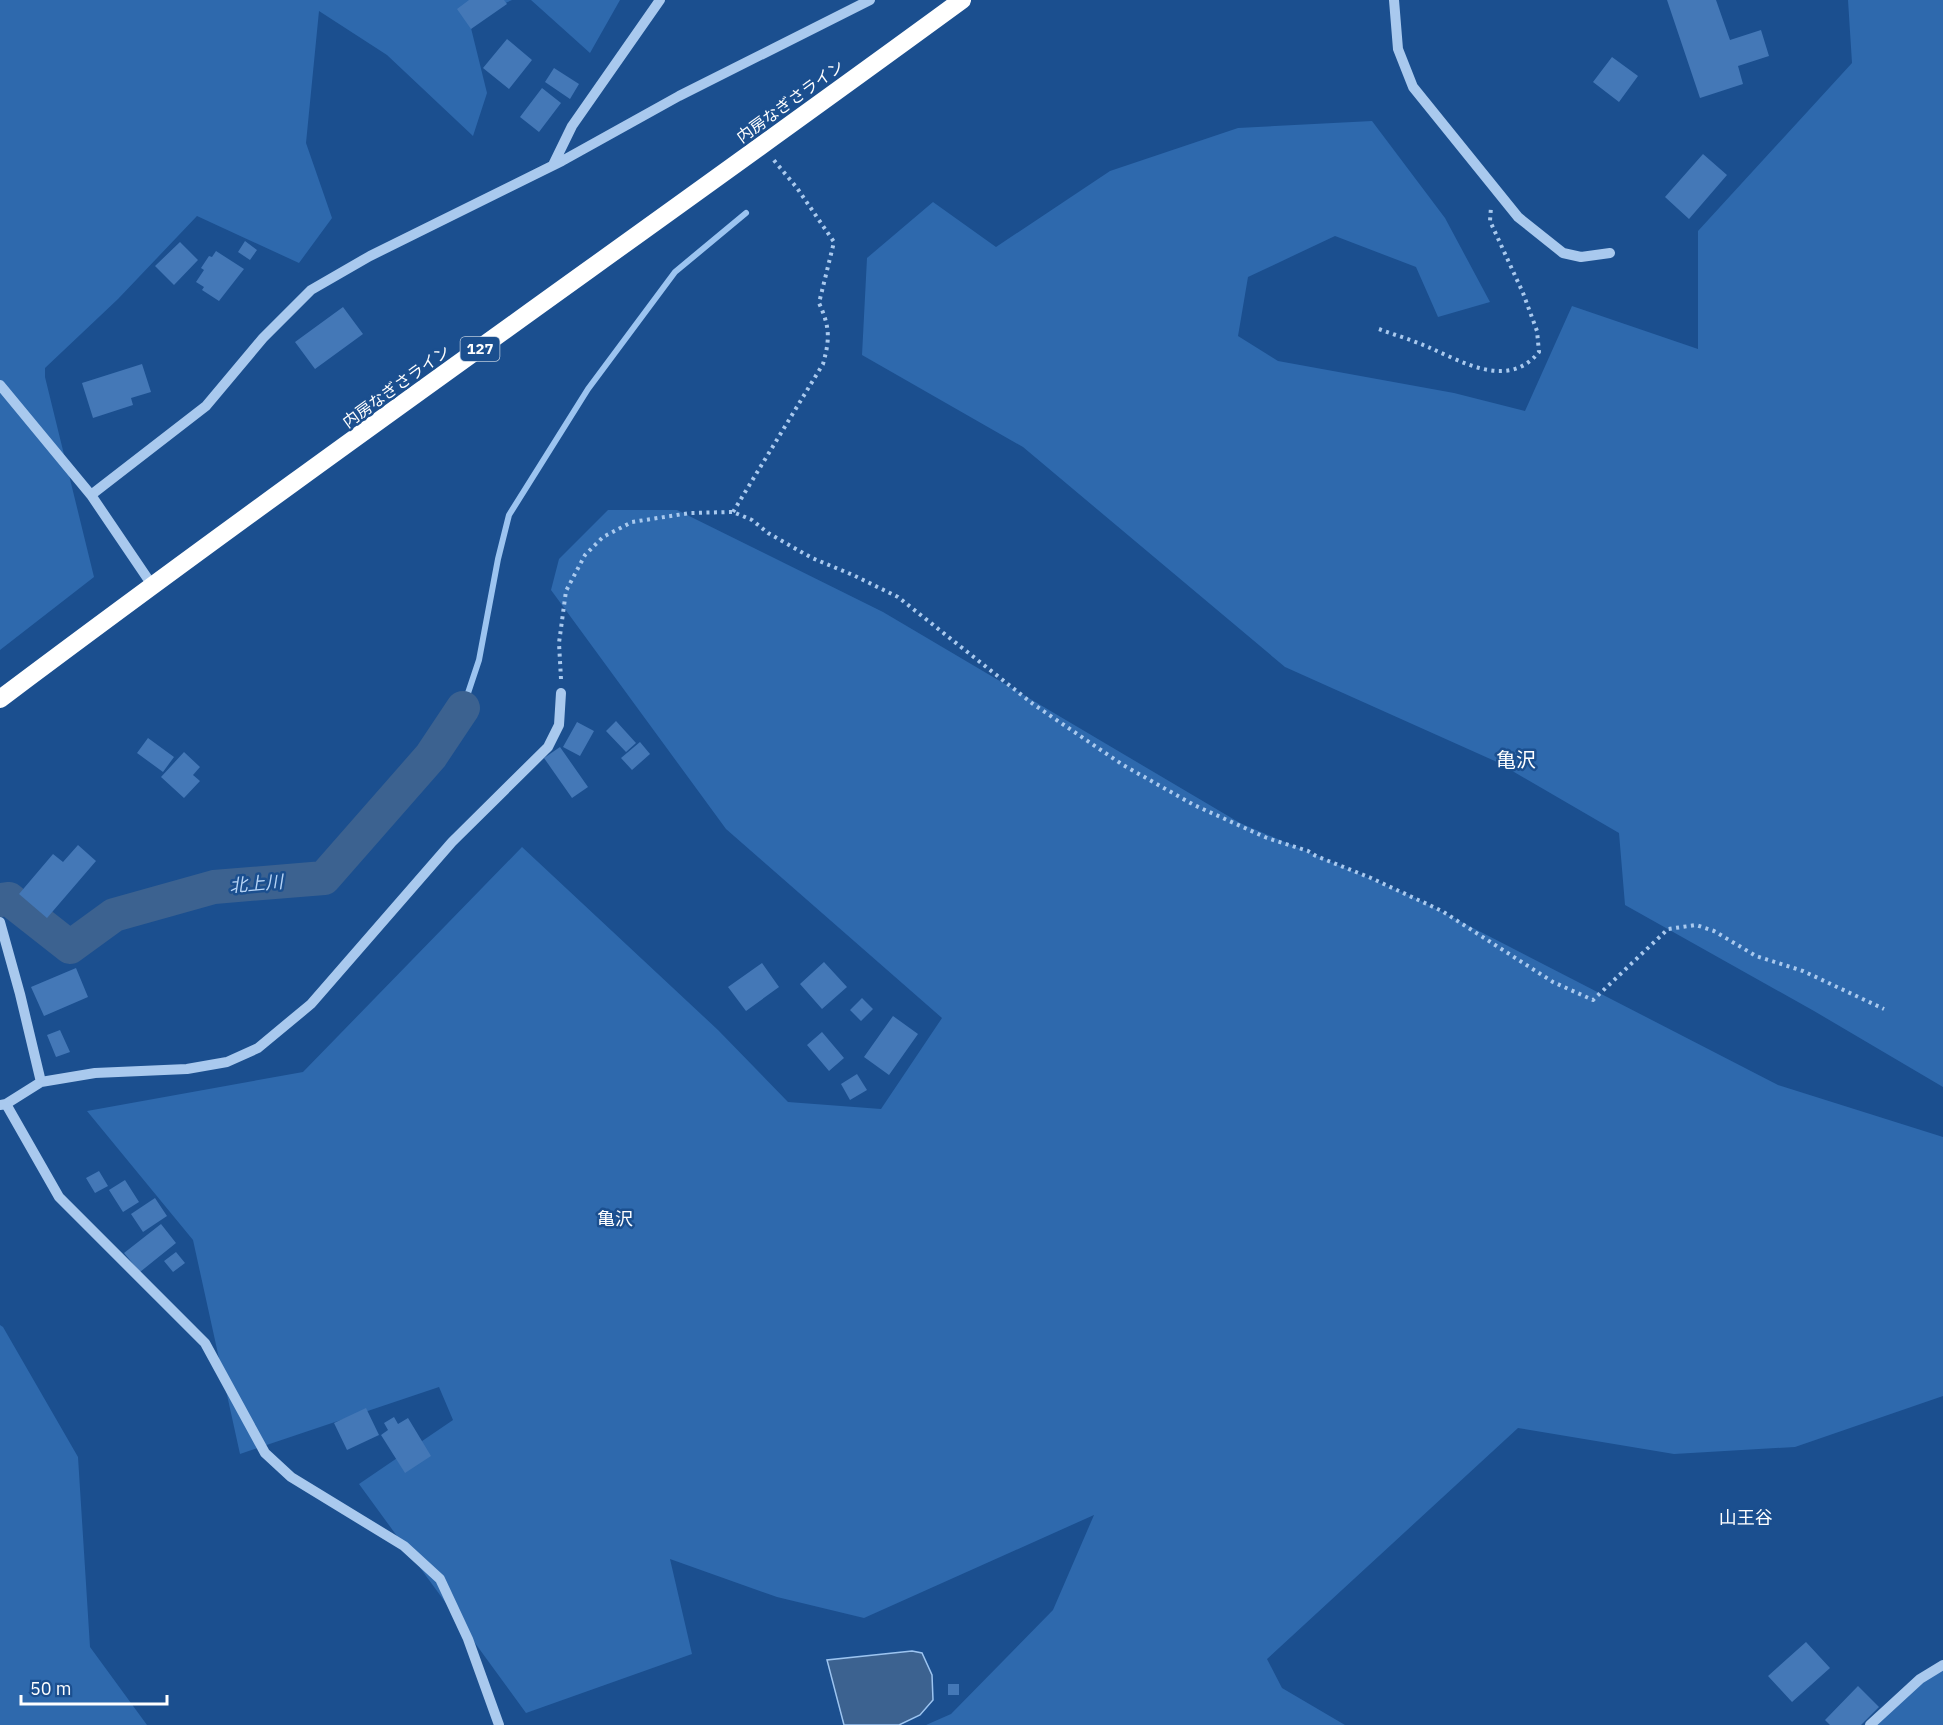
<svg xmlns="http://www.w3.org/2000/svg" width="1943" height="1725" font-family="'IBM Plex Sans','Noto Sans JP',sans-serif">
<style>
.green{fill:#2e69ad}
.water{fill:#3c6290;stroke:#9cc4f0;stroke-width:1.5}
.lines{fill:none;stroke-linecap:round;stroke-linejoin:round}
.stream{stroke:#9cc4f0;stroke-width:6}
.river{stroke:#3c6290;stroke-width:34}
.building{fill:#4478b7}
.path{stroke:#a9c9ee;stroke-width:4;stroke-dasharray:3 4.5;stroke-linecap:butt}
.minor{stroke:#a9c9ee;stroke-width:10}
.highway{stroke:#fff;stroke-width:18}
.labels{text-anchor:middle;stroke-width:5;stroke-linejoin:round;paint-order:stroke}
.shield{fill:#1b4f8f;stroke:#bbcadd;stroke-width:1.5}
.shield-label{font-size:15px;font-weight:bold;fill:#fff}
.street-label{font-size:16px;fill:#fff;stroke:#1b4f8f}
.water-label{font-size:18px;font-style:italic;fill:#b5d3f5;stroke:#1b4f8f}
.neighbourhood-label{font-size:18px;fill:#fff;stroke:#1b4f8f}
.quarter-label{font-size:20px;fill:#fff;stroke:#1b4f8f}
</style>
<rect width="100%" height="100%" fill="#1b4f8f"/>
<path class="green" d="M0 0H512L469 20 487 93 473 136 387 55 319 11 306 143 332 218 299 263 197 216 118 299 45 368V377L94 577 0 650Z
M531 0H620L590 53Z
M1848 0H1943V1087L1814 1011 1625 905 1619 833 1497 762 1285 667 1023 447 862 355 867 258 933 202 996 247 1110 171 1238 128 1372 121 1445 218 1490 302 1438 317 1416 267 1335 236 1248 277 1238 336 1278 361 1454 393 1525 411 1572 306 1698 349V231L1852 63Z
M608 510H677L883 612 1240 823 1415 898 1778 1085 1943 1137V1396L1795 1447 1674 1454 1518 1428 1267 1659 1282 1688 1345 1725H926L951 1714 1053 1610 1094 1515 864 1618 777 1597 670 1559 692 1654 526 1713 359 1484 453 1420 439 1387 240 1454 193 1240 87 1111 303 1072 522 847 718 1030 788 1102 881 1109 942 1018 726 829 551 590 559 559Z
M0 1325 3 1327 78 1457 90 1647 147 1725H0Z
M1943 1660V1725H1864Z"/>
<path class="water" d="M912 1651 922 1653 932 1675 933 1700 920 1715 899 1725H844L827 1660Z"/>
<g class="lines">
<path class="stream" d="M463 708 479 660 498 559 509 515 588 389 675 272 746 213"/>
<path class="river" d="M0 900 9 899 70 947 114 915 214 887 324 878 431 756 463 708"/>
</g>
<path class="building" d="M469 0H504L507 4 471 29 457 9Z
M1667 0H1716L1730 40 1761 30 1769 56 1738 66 1743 84 1700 98Z
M507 39 532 60 509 89 483 68Z
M1612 57 1638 76 1619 102 1593 82Z
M554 68 579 84 570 99 545 82Z
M542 88 561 103 539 132 520 117Z
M1703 154 1727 175 1689 219 1665 197Z
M245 241 257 250 250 260 238 252Z
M180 242 198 260 174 285 155 266Z
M216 251 244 269 219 301 202 290 204 287 196 282 204 270 201 268 209 256 212 257Z
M343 307 363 334 315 369 295 342Z
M142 364 151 392 131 398 133 405 93 418 82 383Z
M616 721 636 743 626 752 606 731Z
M577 722 594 731 580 756 563 747Z
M148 738 174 757 163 772 137 753Z
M640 742 650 754 632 770 621 758Z
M560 747 588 787 572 798 544 758Z
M184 752 200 767 193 775 200 781 184 798 161 777Z
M78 845 96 861 47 918 19 894 53 854 63 862Z
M824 962 847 987 822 1009 800 984Z
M762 963 779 987 746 1011 728 987Z
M76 968 88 997 44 1016 31 987Z
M862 998 873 1009 861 1021 850 1010Z
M893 1016 918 1034 889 1075 864 1057Z
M60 1030 70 1052 56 1057 47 1035Z
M822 1032 844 1058 829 1071 807 1045Z
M857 1074 867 1090 850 1100 841 1084Z
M99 1171 108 1186 95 1193 86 1178Z
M125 1180 139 1202 123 1212 109 1190Z
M155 1198 167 1216 143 1232 131 1214Z
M161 1224 176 1243 140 1272 124 1253Z
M176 1252 185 1263 173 1272 164 1261Z
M366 1408 379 1435 347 1450 334 1423Z
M394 1417 398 1424 408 1418 431 1456 405 1473 381 1435 388 1430 384 1423Z
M1806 1642 1830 1668 1792 1702 1768 1676Z
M948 1684H959V1695H948Z
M1858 1686 1879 1707 1861 1725H1830L1825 1720Z"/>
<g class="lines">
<path class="path" d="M1379 329C1395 335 1412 340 1428 347 1463 362 1508 390 1539 352L1537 331 1523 293 1490 221 1491 207
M733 512 823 364C830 339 830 327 819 303L834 242 797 188 772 158
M561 679 559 643 566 591 585 555 603 537 632 522 690 513 733 512 752 520 768 533 812 558 853 575 898 597 1033 704 1123 765 1194 805 1267 838 1308 851 1316 856 1371 878 1442 911 1553 982 1593 1000 1668 929 1696 925 1714 931 1756 956 1803 971 1884 1009"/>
<path class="minor" d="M1394 0 1398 49 1413 87 1518 217 1563 253 1581 257 1610 253
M553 165 572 126 660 0
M0 385 91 495 152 585
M91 495 206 406 263 338 311 290 370 256 562 161 679 96 870 0
M0 922 20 994 41 1082
M6 1104 59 1197 205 1343 265 1453 291 1477 404 1546 440 1579 468 1639 499 1725
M0 1105 6 1104 41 1082 95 1073 187 1069 227 1062 258 1048 311 1004 452 842 548 747 559 725 561 693
M1870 1725 1920 1679 1943 1665"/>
<path class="highway" d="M0 699C317 461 642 234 962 0"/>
</g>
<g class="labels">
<rect class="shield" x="460.5" y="337" width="39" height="24" rx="4.5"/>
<g class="shield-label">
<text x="480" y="354">127</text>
</g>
<g class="street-label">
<text transform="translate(790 101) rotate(-36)" y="6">内房なぎさライン</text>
<text transform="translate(396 386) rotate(-36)" y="6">内房なぎさライン</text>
</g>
<g class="water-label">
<text transform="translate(256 884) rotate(-5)" y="6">北上川</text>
</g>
<g class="neighbourhood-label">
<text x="615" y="1225">亀沢</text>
<text x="1746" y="1524">山王谷</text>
</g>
<g class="quarter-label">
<text x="1516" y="767">亀沢</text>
</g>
</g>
<path d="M21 1695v9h146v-9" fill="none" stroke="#ffffff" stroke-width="3"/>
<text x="30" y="1695" font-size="18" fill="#ffffff" stroke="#1b4f8f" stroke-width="4.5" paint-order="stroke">50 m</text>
</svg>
